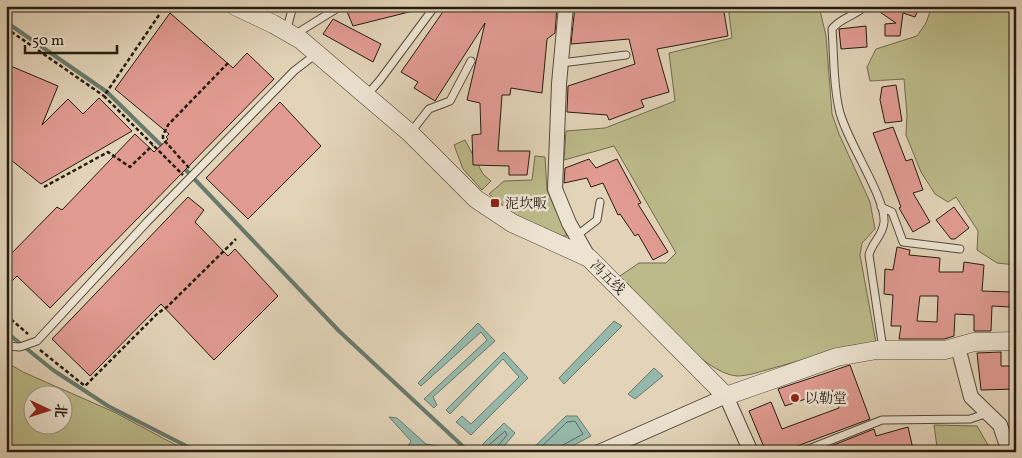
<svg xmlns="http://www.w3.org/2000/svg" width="1022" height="458" font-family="Vollkorn,'Noto Serif SC',serif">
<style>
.green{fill:#bcba8a;stroke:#706b4e;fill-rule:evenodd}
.water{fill:#96b8ab;stroke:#687a6d}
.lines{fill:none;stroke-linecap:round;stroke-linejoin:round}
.shore{stroke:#5d6a5e;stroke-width:1}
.stream{stroke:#687a6d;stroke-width:4}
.building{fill:#e19b92;stroke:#241c11;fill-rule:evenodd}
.service-casing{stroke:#544a3b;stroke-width:9}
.minor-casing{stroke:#544a3b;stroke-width:16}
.tertiary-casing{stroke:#544a3b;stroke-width:19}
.path{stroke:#241c11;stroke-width:2.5;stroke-dasharray:4 2.5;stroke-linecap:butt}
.service{stroke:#ede3d2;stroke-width:7}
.minor{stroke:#ede3d2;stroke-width:14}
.tertiary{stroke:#ede3d2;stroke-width:18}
.poi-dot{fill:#8f2418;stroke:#ede3d2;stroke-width:2}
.labels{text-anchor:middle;stroke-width:5;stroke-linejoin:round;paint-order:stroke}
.poi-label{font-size:14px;fill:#241c11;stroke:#ede3d2;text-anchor:start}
.street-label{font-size:14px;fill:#241c11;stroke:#ede3d2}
</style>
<rect width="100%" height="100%" fill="#e3d4b9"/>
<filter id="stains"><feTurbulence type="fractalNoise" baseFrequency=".004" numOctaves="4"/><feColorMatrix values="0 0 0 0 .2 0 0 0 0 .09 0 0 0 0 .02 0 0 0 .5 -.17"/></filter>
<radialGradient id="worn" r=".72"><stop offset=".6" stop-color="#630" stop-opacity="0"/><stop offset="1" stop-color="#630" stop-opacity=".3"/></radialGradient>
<path class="green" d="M728 6H784L786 12 819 6 826 36 832 114 839 134 870 202 875 229 862 243 860 255 876 343 855 345 752 374C747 375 742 376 737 376 702 374 645 302 620 276L639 263H666L676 253 614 146 564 160 566 131 605 128 675 101 669 53 732 38Z
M932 6H1016V265L997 263 977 250 978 231 956 197 948 202 935 194 921 172 906 135 907 115 904 79 870 81 867 67 876 49 917 36 926 23Z
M465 140 483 174 491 181 482 190 463 169 454 145Z
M535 156 545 157 547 190 567 236H562L518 217 489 194 504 181 532 180Z
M6 362 23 372 114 412 189 452H6ZM32 396H62V426H32Z
M934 425 977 426 992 452H925L937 447Z"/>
<path class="water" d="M614 321 622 326 564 384 559 378Z
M478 323 495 341 433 397 437 405 434 408 424 399 487 340 481 332 421 386 418 383Z
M504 352 528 378 471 435 456 422 462 416 471 424 519 377 503 359 450 414 446 410Z
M654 368 663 376 635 399 628 394Z
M566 416H577L591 436 561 452H529Z
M389 417 397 418 426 444 438 446V452H398L407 448 411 441Z
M504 423 515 433 499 452H484L483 444Z"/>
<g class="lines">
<path class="shore" d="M488 452V446L505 431 507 435 497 447 496 452
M536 452 567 422 575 421 583 434 563 445 560 452"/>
<path class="stream" d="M6 22 107 92 164 148
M183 167 339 331 469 452
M6 332 53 370 108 406 198 452"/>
</g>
<path class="building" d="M357 6H416L417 10 353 26 346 9Z
M447 6H557L555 33 547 39 542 93 511 88 510 95H502L498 151H530L527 175H509V166L473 165 472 135 481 134 480 103 467 100 485 23 435 101 414 88 418 82 401 72Z
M575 6H723L728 36 657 49 669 92 641 100 644 107 609 120 607 115 567 112 568 86 635 64 629 39 571 44Z
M871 6H913L919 8 915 17 903 13 900 36H885V24L896 23Z
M170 13 233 68 247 53 274 79 50 308 17 276 6 287V259L57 207 62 210 135 134 154 152 168 139 166 137 169 134 115 89Z
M333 19 381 44 373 62 323 34Z
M866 26 867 47 841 49 839 29Z
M6 64 58 86 42 125 68 99 83 114 99 98 132 131 41 184 6 156Z
M896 85 902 121 885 123 880 100 882 87Z
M280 102 321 146 248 219 206 178Z
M893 127 906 161 912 159 923 190 913 193 930 222 913 232 899 208 901 207 873 133Z
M589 159 596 168 617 159 641 203 638 204 668 252 653 260 638 234 635 236 620 214 618 215 603 183 591 187 587 178 564 183 565 168Z
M188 197 204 210 195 222 228 256 235 249 278 296 214 360 161 304 90 376 52 339Z
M954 207 969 228 955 239H951L936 220Z
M897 247 910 250 909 255 940 258 939 272H963L964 262 984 265 982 291 1011 292 1010 307 992 306 991 331H974V315L955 314 954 336 944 339H899L901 326H891L893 295 884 294 885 269 893 270ZM920 296H938L937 322 917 321Z
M1001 352V366H1016V389L981 390 977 353Z
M850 365 870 419 781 452H766L749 411 771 402 782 429 839 408 832 390 785 406 778 389Z
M908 427 913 449 903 452H816L874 429 876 436Z"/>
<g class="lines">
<defs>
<path id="service" d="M865 6C855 16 840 18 832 29 834 55 833 83 839 109 845 139 886 197 884 222 883 236 872 242 869 255L883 349
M286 32 293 6
M294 35 341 6
M561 63 626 55
M367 95 380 80 435 6
M411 132 429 109 450 101 471 61
M881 207 892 212 903 242 960 249
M576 236 597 220 600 202
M6 346 20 347 37 341 147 222 294 71 316 54
M807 452 806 450 882 420 970 419 988 413"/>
<path id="minor" d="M566 6 559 84 555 189 569 223 589 258
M958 347 971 397 1000 425 1009 452
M599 452 726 396 751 452"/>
<path id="tertiary" d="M235 6 273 24 301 40 410 133 476 199 512 223 589 258 726 396 837 357 877 350H945L974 342 1016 341"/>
</defs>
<use href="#service" class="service-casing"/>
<use href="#minor" class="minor-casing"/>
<use href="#tertiary" class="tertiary-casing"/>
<path class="path" d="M159 15 104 96 183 175
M6 28 104 96
M189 168 163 139V135L168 125 228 63
M44 187 108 152 130 167 153 145
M6 315 28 334
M40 350 85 386 158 313 167 307 236 239"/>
<use href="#service" class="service"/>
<use href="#minor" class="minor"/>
<use href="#tertiary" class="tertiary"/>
</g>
<g class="poi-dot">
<rect x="490" y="198" width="10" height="10" rx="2.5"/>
<circle cx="795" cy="398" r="5"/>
</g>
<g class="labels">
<g class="poi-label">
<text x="505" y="208">泥坎畈</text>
<text x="805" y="403">以勒堂</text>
</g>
<g class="street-label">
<text transform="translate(608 277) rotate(44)" y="5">冯五线</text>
</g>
</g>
<rect width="1022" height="458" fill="none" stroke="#e3d4b9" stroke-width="25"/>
<rect x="8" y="8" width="1007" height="443" fill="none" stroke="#241c11" stroke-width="2.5"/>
<rect x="12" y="12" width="997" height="433" fill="none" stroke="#241c11"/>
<g transform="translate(48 410) rotate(94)"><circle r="24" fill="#ede3d2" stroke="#9d9385"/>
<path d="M0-4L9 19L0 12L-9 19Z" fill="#8f2418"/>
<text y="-8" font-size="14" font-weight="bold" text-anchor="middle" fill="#241c11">北</text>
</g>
<path d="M25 45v8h92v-8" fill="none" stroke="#241c11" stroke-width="2.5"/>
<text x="32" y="45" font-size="15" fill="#241c11" stroke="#ede3d2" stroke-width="4" paint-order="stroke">50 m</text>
<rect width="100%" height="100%" filter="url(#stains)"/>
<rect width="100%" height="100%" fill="url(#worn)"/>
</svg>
